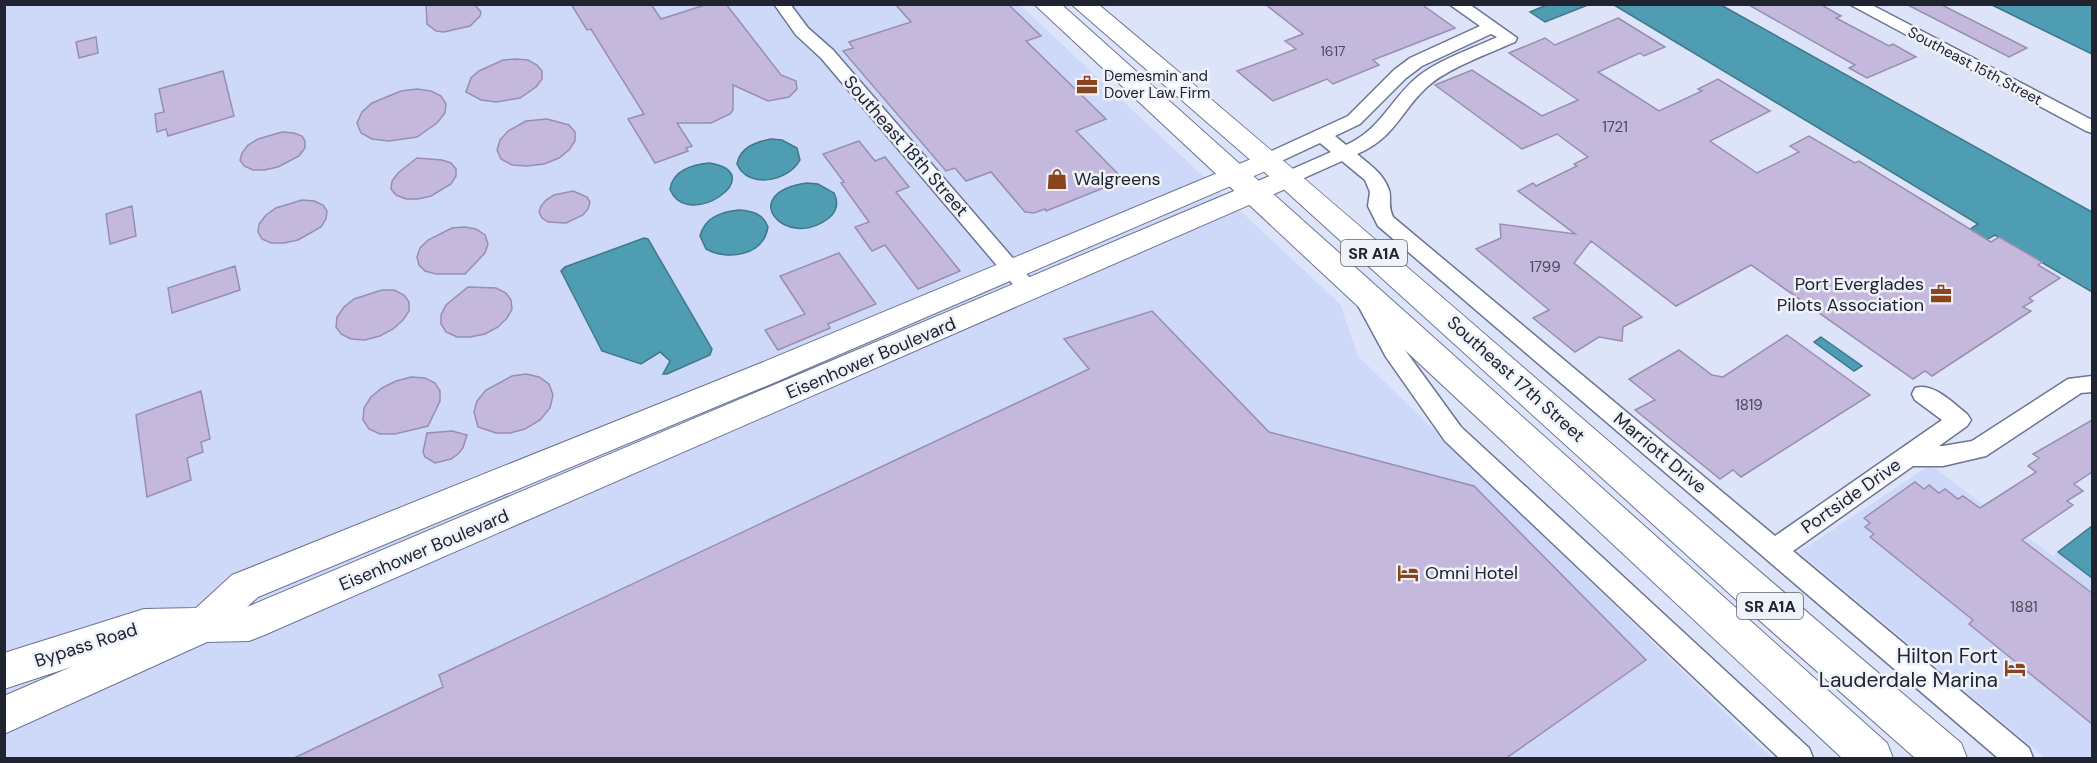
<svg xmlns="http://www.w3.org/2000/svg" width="2097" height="763" font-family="'DM Sans',sans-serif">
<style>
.built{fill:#ced9fa}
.water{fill:#4e9db2;stroke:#40788b;stroke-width:1.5}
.building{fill:#c4b9dc;stroke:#988eaf;stroke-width:1.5}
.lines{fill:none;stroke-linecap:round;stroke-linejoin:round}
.street-casing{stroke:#6b7594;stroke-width:3}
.secondary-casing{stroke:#6b7594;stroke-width:2}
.primary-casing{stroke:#6b7594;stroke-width:2}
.street{fill:#fff;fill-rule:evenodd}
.secondary{fill:#fff;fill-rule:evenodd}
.primary{fill:#fff;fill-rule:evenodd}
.labels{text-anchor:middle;stroke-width:5;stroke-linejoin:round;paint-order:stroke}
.far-number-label{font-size:14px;fill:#49485b}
.far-street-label{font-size:15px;fill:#202330;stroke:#eff2f9}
.far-poi-label{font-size:15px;fill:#202330;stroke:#eff2f9;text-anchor:start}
.number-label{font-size:15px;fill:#49485b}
.shield{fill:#eff2f9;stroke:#5e616c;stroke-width:1.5}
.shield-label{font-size:16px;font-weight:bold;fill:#202330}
.street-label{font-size:18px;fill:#202330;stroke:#eff2f9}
.poi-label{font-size:18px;fill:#202330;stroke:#eff2f9;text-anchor:start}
.near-poi-label{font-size:21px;fill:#202330;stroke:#eff2f9;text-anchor:end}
</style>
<rect width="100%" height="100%" fill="#dde4f9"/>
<path class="built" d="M4 5H1020L1340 304 1358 356 1772 758H5Z
M1930 465 2053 556 2058 552 2092 578V758H2045L1799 552Z"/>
<path class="water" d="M1549 4H1588V5L1545 22 1530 12Z
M1614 5H1721L2092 212V292L1995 235 1966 251 1952 241 1978 224Z
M1992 5H2092V54Z
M771 139 782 140 797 148 800 160C789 181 748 190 737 164 740 147 756 142 771 139Z
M709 163C773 173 687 233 670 189 673 170 692 165 709 163Z
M807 183 818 184 834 193C839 203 837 211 829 218 786 252 735 193 807 183Z
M739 210C753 211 763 214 768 227 763 256 728 261 706 249L700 236C705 217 721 212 739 210Z
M644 238 648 239 712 349 710 355 667 374H663L670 361 660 352 641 364 602 351 561 271 565 267Z
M1821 337 1862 366 1854 371 1814 342Z
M2092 526V578L2058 552Z"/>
<path class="building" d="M426 4H474L481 12 480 16 470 26 444 32 436 31 427 24Z
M571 4H651L661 19 708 4H726L781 75 796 81 797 89 789 97 768 101 733 85V110L730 114 711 123H677L692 146 686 148 688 151 655 163 628 119 644 114 591 29 587 30Z
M895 4H1008L1041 36 1026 41 1106 119 1076 131 1119 175 1116 183 1046 211 1045 209 1034 213 1025 212 991 172 966 181 955 168 946 171 843 51 853 48 849 42 911 22Z
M1265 4H1421L1455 28 1373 60 1379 65 1333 84 1327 79 1273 101 1237 71 1296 49 1285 41 1303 34Z
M1747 4H1820L1841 16 1836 18 1889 46 1893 44 1916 57 1867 78 1849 68 1855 65Z
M1906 4H1940L2027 48 2009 57Z
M1618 18 1665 47 1644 56 1640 53 1598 72 1659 111 1702 91 1698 89 1718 79 1770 111 1710 141 1757 173 1799 152 1790 146 1809 136 1855 163 1859 161 1991 242 1999 237 2042 262 2038 265 2060 278 2029 298 2033 301 2023 307 2031 311 1932 376 1925 371 1913 379 1751 265 1676 306 1591 241 1574 263 1642 317 1623 327 1622 341 1599 337 1575 352 1533 318 1549 310 1476 249 1501 238 1500 224 1575 234 1518 191 1533 183 1536 186 1577 166 1574 164 1588 157 1557 134 1522 149 1435 85 1472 70 1542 116 1578 100 1509 53 1545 38 1555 45Z
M96 37 98 53 79 58 76 42Z
M516 59 528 60 537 65 542 71V79L536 87 520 98 496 102 481 100 466 92 471 78 479 71 503 60Z
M223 71 234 116 168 136 166 129 157 132 155 114 164 112 159 89Z
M417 89 431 91 441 96 446 104 445 113 437 123 417 137 389 141 372 139 361 133 357 123 362 112 372 103 401 91Z
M547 119 569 125 575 132V141L569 150 559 158 544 164 527 166 512 165 501 159 497 150 500 140 508 131 526 121Z
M282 132 294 133 302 136 305 141V148L299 156 278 167 264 170H253L244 166 240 160 242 153 248 145 258 139Z
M859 141 875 161 885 157 909 187 896 192 960 271 918 289 885 245 872 251 855 227 869 222 841 183 844 182 823 154Z
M417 158 442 160 451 163 456 169V176L451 184 431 196 418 199H406L396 195 391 189 392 181 398 173Z
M573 191 587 197 590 202 588 209 583 215 566 223 548 222 542 218 539 212 541 206 546 200 554 195Z
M302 200 314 201 323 205 327 211 326 219 321 227 298 240 284 243H271L262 239 258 232 259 224 266 215 276 208Z
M132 206 136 236 110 244 106 214Z
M465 227 476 229 485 235 488 244 485 253 465 274H436L425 271 419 265 417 257 420 248 428 240 452 228Z
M839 253 876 304 828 324 830 328 778 350 765 330 805 314 780 276Z
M235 266 240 290 172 313 168 288Z
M468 287 496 288 506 293 511 300 512 309 507 318 498 327 485 334 470 337H457L446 332 441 324V315L446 305Z
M382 290H394L404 295 409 302V311L403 320 393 329 380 336 365 340 351 339 341 334 336 327 337 317 344 307 354 299Z
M1152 311 1269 432 1474 486 1646 660 1505 759H292L443 687 439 675 1089 369 1064 339Z
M1787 335 1870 395 1741 477 1733 470 1720 479 1635 410 1655 400 1629 379 1679 350 1712 375 1723 377Z
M526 374 539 377 549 384 553 395 550 408 540 420 525 429 510 433H496L478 427 474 412 477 401 486 390 512 376Z
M411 377 425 378 435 383 440 391V401L428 426 395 434H380L369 429 363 420 364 408 371 397 382 388 396 381Z
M201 391 210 439 201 442 203 452 187 458 191 480 147 497 136 415Z
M2092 420V472L2074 484 2083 491 2067 501 2073 505 2022 540 2092 593V724L1969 624 1973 620 1870 537 1874 534 1865 527 1870 523 1864 518 1915 482 1924 489 1929 485 1939 493 1945 489 1958 499 1963 496 1980 508 2036 472 2028 466 2039 458 2033 454Z
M452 431 467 435 463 448 458 454 451 459 435 463 425 457 423 452 427 433Z"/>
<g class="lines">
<defs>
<path id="street" d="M774 4H790L808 28 833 50 1036 285 1039 290 1036 295 1029 298 1022 295 821 58 796 35Z
M1449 4H1469L1517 38 1515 42C1490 53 1446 69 1427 87 1400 112 1395 138 1357 154 1370 165 1383 173 1389 190 1392 200 1387 204 1393 217L1775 536 1942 420 1915 400 1912 394 1915 388C1933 382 1953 403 1967 414L1971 420 1967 426 1939 446H1943L1972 441 2068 379 2092 376V392L2081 393 1986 456 1943 466H1913L1793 551 2029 748 2033 758H1998L1378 226 1368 206 1370 192 1365 180 1342 161 1295 182 1288 184 1281 182 1278 178 1281 174 1331 152 1320 143 1275 164H1261L1259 160 1261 156 1348 116 1394 70 1410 58 1480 26ZM1491 34 1497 37C1472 49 1435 61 1415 79 1389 102 1380 130 1346 145L1335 136 1360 124 1406 78 1422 66Z
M1849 4H1870L2092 120V133L2086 131Z
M1365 290 1372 293 1402 346 1461 427 1809 748 1813 758H1779L1445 441 1386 357 1354 298 1358 293Z"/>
<path id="secondary" d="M1268 152 1277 154 1281 160 1277 166 778 381 258 597 247 607 1279 172 1288 169 1297 172 1301 178 1297 184 262 636 249 641 207 642 4 734V696L71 667 4 689V653L144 609 196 608 232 575 756 365Z"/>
<path id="primary" d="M1034 4H1061L1887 743 1893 758H1842Z
M1071 4H1098C1389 247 1671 499 1961 743L1967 758H1915L1742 605 1278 184Z"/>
</defs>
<use href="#street" class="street-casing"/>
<use href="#secondary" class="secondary-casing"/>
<use href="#primary" class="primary-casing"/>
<use href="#street" class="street"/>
<use href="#secondary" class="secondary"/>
<use href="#primary" class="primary"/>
</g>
<defs>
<symbol id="office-bare" viewBox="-9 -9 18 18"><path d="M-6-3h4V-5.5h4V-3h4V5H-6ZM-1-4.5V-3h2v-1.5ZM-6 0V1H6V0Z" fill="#8a451d" stroke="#eff2f9" stroke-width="2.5" paint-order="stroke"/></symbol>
<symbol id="shop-bare" viewBox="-9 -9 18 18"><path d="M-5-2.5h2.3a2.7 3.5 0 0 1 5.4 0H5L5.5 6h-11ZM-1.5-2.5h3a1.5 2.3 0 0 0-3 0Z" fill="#8a451d" stroke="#eff2f9" stroke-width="2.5" paint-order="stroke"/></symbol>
<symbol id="hotel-bare" viewBox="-9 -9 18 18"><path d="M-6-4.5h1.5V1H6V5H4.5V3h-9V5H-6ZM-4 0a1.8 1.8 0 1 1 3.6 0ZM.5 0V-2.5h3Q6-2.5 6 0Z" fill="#8a451d" stroke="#eff2f9" stroke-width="2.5" paint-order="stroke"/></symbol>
</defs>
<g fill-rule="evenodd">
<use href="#office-bare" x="1072" y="70" width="30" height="30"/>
<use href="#shop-bare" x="1042" y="164" width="30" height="30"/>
<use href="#office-bare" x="1926" y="279" width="30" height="30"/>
<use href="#hotel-bare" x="1393" y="558" width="30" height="30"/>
<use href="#hotel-bare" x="2000" y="653" width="30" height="30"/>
</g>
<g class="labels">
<g class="far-number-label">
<text x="1333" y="56">1617</text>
</g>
<g class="far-street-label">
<text transform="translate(1975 66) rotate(28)" y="5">Southeast 15th Street</text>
</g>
<g class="far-poi-label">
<text x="1104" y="81">Demesmin and<tspan x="1104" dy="17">Dover Law Firm</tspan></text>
</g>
<g class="number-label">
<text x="1615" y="132">1721</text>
<text x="1545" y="272">1799</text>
<text x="1749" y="410">1819</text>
<text x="2024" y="612">1881</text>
</g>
<g class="shield">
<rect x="1341" y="240" width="66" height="26" rx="4.5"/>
<rect x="1737" y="593" width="66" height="26" rx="4.5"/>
</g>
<g class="shield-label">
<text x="1374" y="259">SR A1A</text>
<text x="1770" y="612">SR A1A</text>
</g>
<g class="street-label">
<text transform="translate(906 146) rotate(49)" y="6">Southeast 18th Street</text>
<text transform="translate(871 358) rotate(-23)" y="6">Eisenhower Boulevard</text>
<text transform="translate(1516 379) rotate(42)" y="6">Southeast 17th Street</text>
<text transform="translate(1660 453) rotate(40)" y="6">Marriott Drive</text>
<text transform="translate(1851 496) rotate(-35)" y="6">Portside Drive</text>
<text transform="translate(424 550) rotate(-23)" y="6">Eisenhower Boulevard</text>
<text transform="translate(86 645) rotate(-18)" y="6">Bypass Road</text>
</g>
<g class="poi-label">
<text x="1074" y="185">Walgreens</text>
<text x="1924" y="290" text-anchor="end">Port Everglades<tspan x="1924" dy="21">Pilots Association</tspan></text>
<text x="1425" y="579">Omni Hotel</text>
</g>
<g class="near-poi-label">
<text x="1998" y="663">Hilton Fort<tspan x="1998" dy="24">Lauderdale Marina</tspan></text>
</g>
</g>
<rect width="2097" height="763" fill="none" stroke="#202330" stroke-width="12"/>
</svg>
